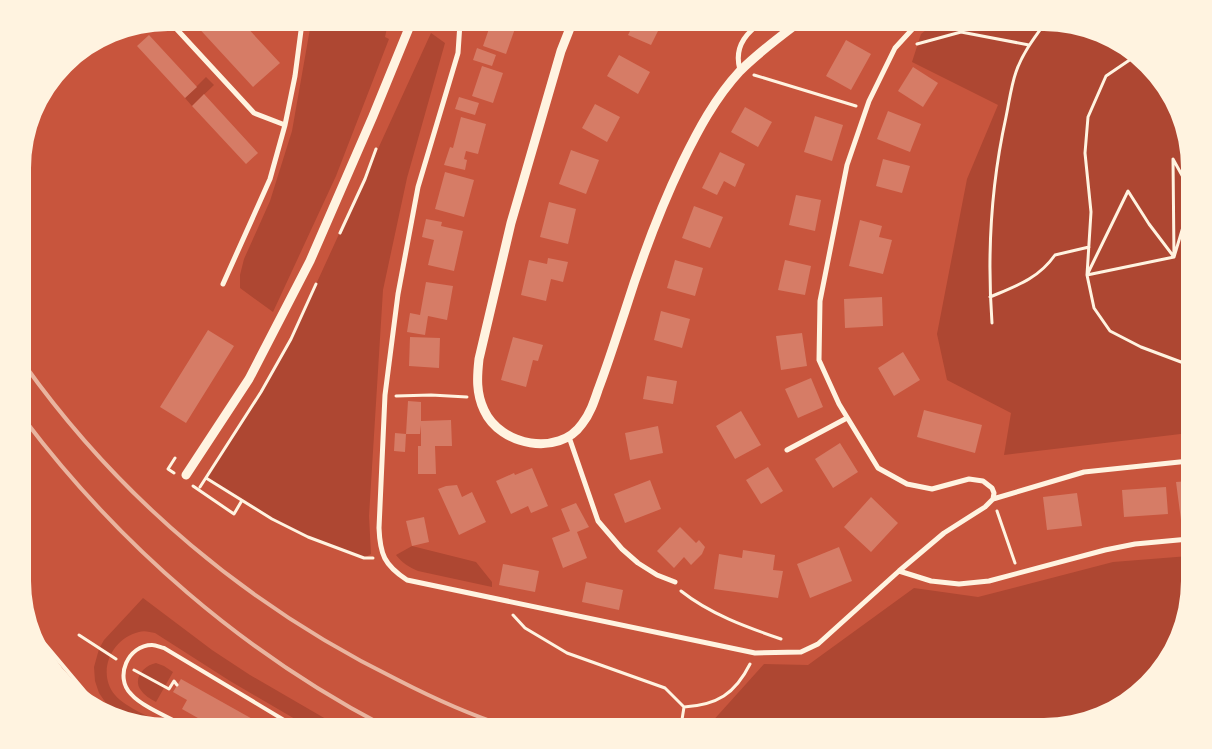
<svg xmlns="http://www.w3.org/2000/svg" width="1212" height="749" font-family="Barlow,sans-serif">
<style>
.green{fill:#ae4732}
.building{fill:#d67c66}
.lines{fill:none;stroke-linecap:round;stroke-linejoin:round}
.path{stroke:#fff3e0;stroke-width:3}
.service{stroke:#fff3e0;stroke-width:4}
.minor{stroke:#fff3e0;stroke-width:5}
.tertiary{stroke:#fff3e0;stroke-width:9}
.rail{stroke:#e9b49f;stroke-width:4}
</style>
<rect width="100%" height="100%" fill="#c8553d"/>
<path class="green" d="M311 23H388L385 37 389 39 336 176 273 312 240 288V275L244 259 270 201 292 131Z
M935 23H1044L1124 47 1170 95 1189 159V433L1004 455 1011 413 947 380 937 334 967 179 998 105 912 62 921 34Z
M431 33 445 43 407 178 383 290 369 516 371 554 364 558 310 538 272 519 206 478 261 392 291 339Z
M206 77 214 85 192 106 185 98Z
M412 546 476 562 492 582V587L418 571C409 567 402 563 396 555Z
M1189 556V590L1165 661 1117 707 1080 718 1021 726H731L710 724 764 664 808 665 914 588 978 597 1113 562Z
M143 598 212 650 250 675 338 726H307L230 681 155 633C150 632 144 630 139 632 112 638 96 672 115 695 126 708 153 718 168 726L110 709 99 693 95 681 94 667 99 649 104 640Z
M156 663 164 666 173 672 156 702C150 699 144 695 140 689 133 677 145 665 156 663Z"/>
<path class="building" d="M194 23H243L280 63 253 87Z
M491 23H517L506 54 483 46Z
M634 23H669L665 29 660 27 651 45 628 35Z
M137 29 128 37 123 31Z
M149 35 197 87 185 98 137 46Z
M846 40 871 54 851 90 826 76Z
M477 48 496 55 492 66 473 60Z
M619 55 650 72 638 94 607 76Z
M482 66 503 73 493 103 472 96Z
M913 67 938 83 923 107 898 91Z
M204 94 258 153 246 164 192 106Z
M459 97 479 103 475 115 455 109Z
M595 104 620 117 607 142 582 128Z
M745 107 772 122 758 147 731 132Z
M888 111 921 124 910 152 877 139Z
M815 116 843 125 832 161 804 152Z
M461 117 486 124 478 154 466 151 464 159 467 160 465 170 444 165 450 147 453 148Z
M571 150 599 160 586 194 559 184Z
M720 152 745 164 735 187 724 181 717 195 702 188Z
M883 159 910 166 902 193 876 186Z
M445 172 474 180 464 217 435 209Z
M796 195 821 200 815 231 789 225Z
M549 202 576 209 568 244 540 237Z
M694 206 723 217 710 248 682 238Z
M426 219 442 222 441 226 463 231 454 271 428 265 434 240 422 237Z
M860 220 882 226 879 237 892 240 883 274 849 266Z
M548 258 568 262 563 282 551 279 546 301 521 295 529 260 547 264Z
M675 260 703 268 695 296 667 288Z
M785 260 811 266 805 295 778 290Z
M426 282 453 286 447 320 428 316 425 335 407 332 410 313 420 315Z
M882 297 883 326 845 328 844 299Z
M661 311 690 319 682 348 654 340Z
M208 330 234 346 186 423 160 407Z
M802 333 807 366 781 370 776 336Z
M410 337 440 338 439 368 409 366Z
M513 337 543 345 538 361 533 360 526 387 501 380Z
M903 352 920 380 894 396 878 368Z
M647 376 677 381 673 404 643 399Z
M811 378 823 407 798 418 785 389Z
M408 401 421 402V421L451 420 452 446H435L436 474H418V446H421V425L420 434H406Z
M924 410 982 425 975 453 917 437Z
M741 411 761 445 735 459 716 426Z
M658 426 663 453 630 460 625 433Z
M395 433 406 434 405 452 394 451Z
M840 443 858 472 833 488 815 459Z
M768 467 783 491 761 504 746 480Z
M532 468 548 506 531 513 528 506 511 514 496 481 514 473 515 475Z
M650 480 661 509 625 523 614 494Z
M1189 481V519L1181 520 1176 482Z
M457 485 462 497 472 492 486 522 459 535 438 489 446 486Z
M1166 487 1168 514 1124 517 1122 490Z
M1077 493 1082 526 1047 530 1043 497Z
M871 497 898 523 871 552 844 527Z
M576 503 589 527 577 532 587 558 563 568 552 538 570 531 561 509Z
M424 517 429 542 412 546 406 521Z
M680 527 696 543 699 540 705 547 702 554 691 565 684 557 674 568 657 551Z
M839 547 852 581 810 598 797 564Z
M743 550 775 555 773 570 783 571 778 598 714 589 719 554 742 558Z
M503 564 539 571 535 592 499 585Z
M586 582 623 590 619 610 582 602Z
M181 679 265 726H231L217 718 212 726 182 709 187 700 173 692Z"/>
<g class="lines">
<path class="path" d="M917 44 961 32 1029 45
M1134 57 1106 76 1088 117 1085 153 1091 212 1087 275 1174 257 1189 207
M754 75 856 106
M1189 188 1173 159 1174 257 1149 224 1128 191 1087 275 1094 308 1110 331 1141 347 1189 365
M340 233 365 179 376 149
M990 297C1016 286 1038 279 1055 255L1089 247
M992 323C987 254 991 185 1006 117 1009 103 1011 86 1016 72 1022 54 1034 38 1045 23
M396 396 431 395 467 397
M174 473 168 469 175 458
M206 478 272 519 308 537 364 558H373
M193 486 234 514 241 502
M200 487 261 392 291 339 316 284
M997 511 1015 563
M681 591C710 614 746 627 781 639
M513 615 525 628 567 653 665 688 684 707C717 705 735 694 750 664
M79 635 116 659
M134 670 169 689 174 681 177 685
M681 726 684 707"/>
<path class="service" d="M38 636 96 705
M185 726C170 718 141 706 131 694 114 677 128 645 152 645 156 645 160 647 164 648L294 726"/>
<path class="minor" d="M171 23 254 113 285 125
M460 23 458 53 418 187 398 294 385 395 379 528C380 554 384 565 407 580L755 653 801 652 818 644 899 571 944 533 985 507 993 499 1084 472 1189 461
M918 23 895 48 869 101 847 165 820 301 819 360 839 404 878 468 907 484 932 489 969 479 983 481 992 488 994 493 993 499
M740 70C734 49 744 34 761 23
M223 284 270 179 285 125 295 76 302 23
M569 437 598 521 622 549 638 563 657 575 675 582
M787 450 847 418
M899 571 931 581 959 584 989 581 1105 550 1135 544 1189 539"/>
<path class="tertiary" d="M572 23 561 51 511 223 479 359C477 377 476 393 484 410 500 446 559 457 582 424 590 414 594 402 598 390 608 364 616 338 625 311 641 260 659 211 682 163 698 130 715 98 740 71 758 53 778 38 798 23
M186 475 249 379 310 261 373 116 411 23"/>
<path class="rail" d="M24 364C120 499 249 607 398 680 433 698 468 714 505 726
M24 419C120 546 244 653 384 726"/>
</g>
<path d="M0 0H1212V749H0ZM168 31H1044A137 137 0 0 1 1181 168V581A137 137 0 0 1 1044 718H168A137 137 0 0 1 31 581V168A137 137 0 0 1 168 31Z" fill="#fff3e0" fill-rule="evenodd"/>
</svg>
